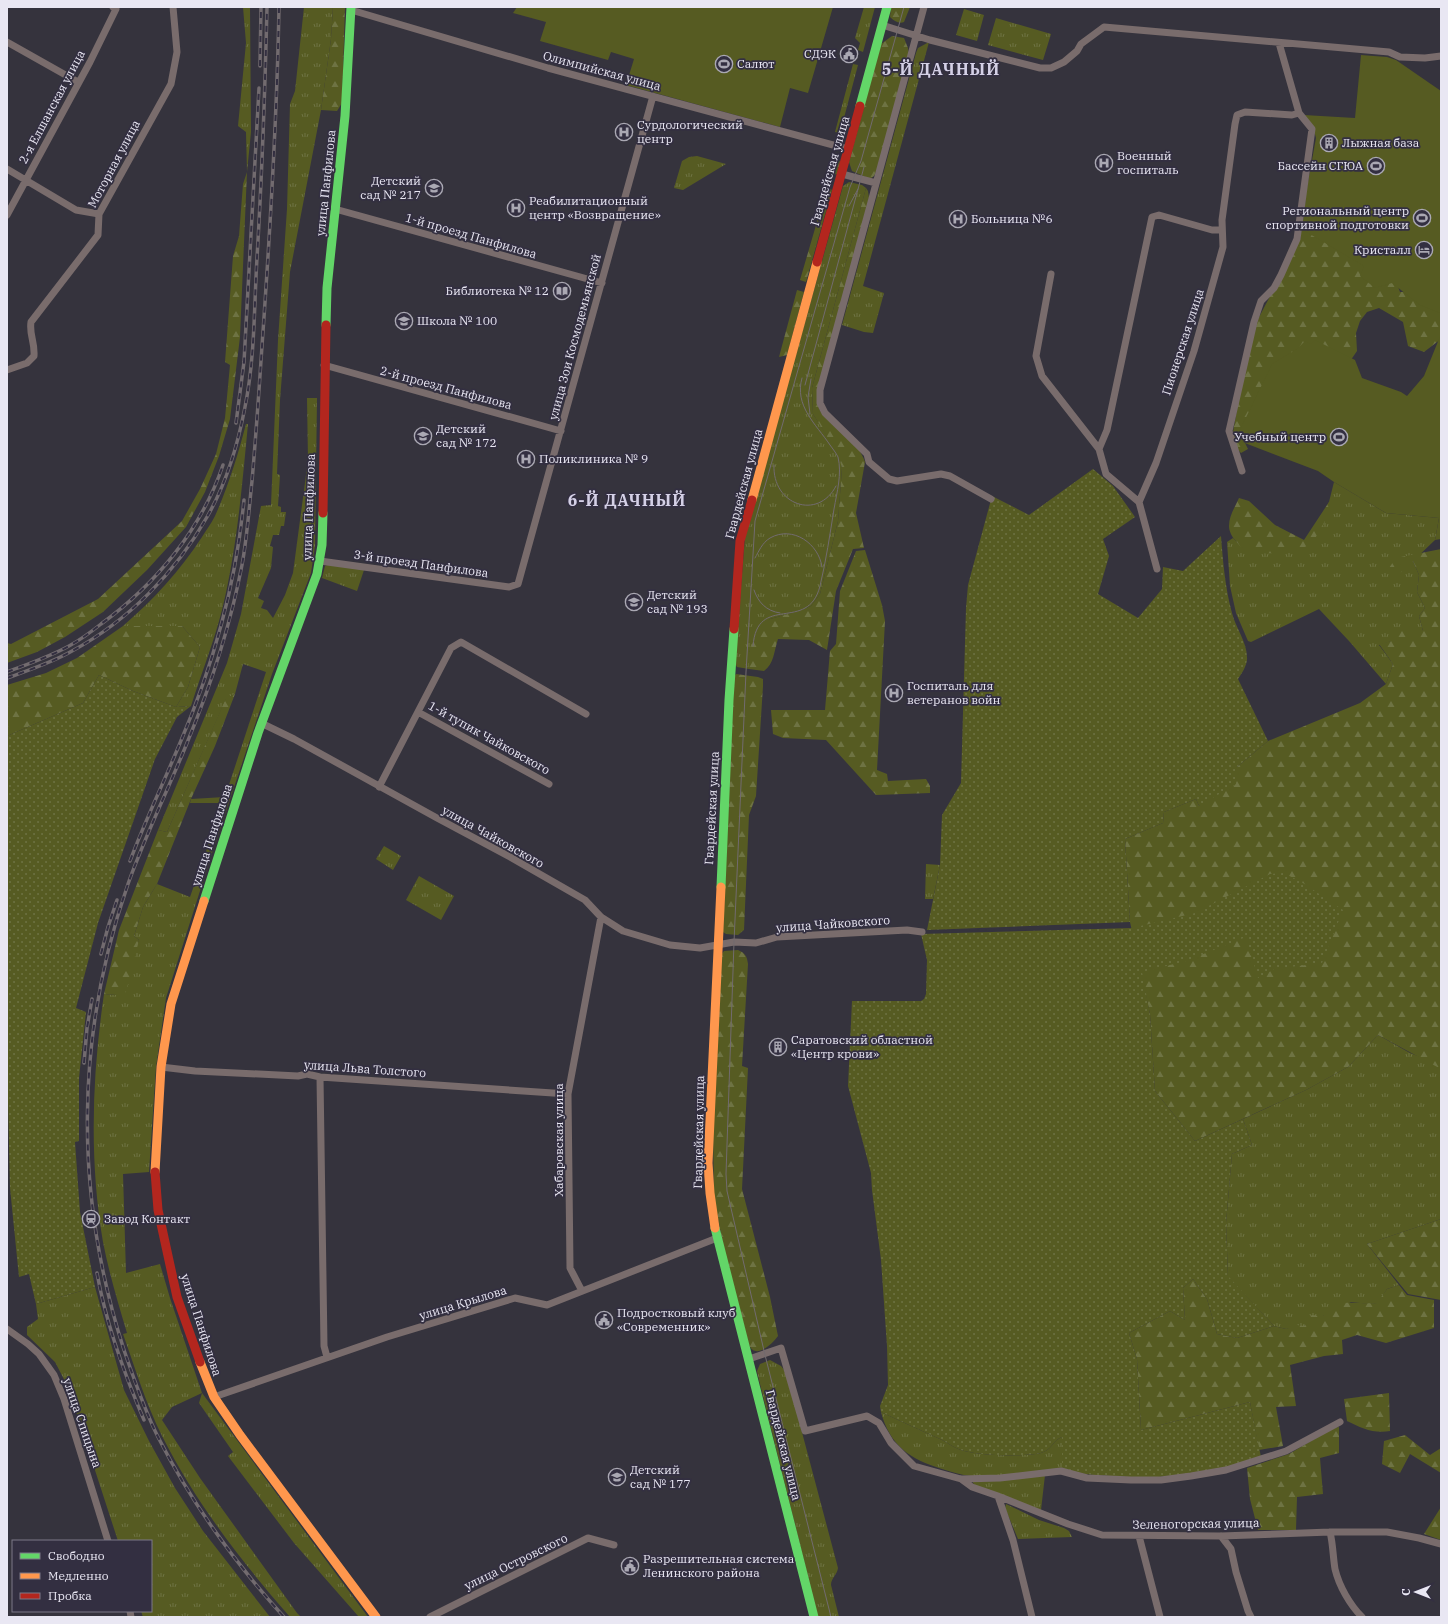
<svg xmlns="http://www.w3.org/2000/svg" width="1448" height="1624" font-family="'IBM Plex Serif',serif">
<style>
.grass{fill:url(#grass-tufts)}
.forest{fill:url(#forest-firs)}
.garden{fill:url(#garden-dots)}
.pitch{fill:#565b22}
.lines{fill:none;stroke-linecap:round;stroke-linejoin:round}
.street{stroke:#796c6c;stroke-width:7}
.fast{stroke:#63d668;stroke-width:9}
.slow{stroke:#ff974d;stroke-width:9}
.jam{stroke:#b3261e;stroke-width:9}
.tram{stroke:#726b6f;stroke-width:1}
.rail-casing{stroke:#726b6f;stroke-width:3.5}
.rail{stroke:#332f41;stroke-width:2;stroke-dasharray:6;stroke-linecap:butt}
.labels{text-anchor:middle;stroke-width:3.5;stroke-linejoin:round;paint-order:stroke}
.poi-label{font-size:12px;fill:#e9e7f3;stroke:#332f41;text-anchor:start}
.street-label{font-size:12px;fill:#e9e7f3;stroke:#332f41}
.district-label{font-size:16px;font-weight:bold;letter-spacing:1px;fill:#d4d0e6;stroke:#332f41}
</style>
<defs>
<pattern id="grass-tufts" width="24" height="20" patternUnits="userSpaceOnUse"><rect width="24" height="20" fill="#565b22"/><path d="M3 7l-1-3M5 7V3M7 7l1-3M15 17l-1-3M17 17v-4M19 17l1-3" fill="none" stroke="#6e7343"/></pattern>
<pattern id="forest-firs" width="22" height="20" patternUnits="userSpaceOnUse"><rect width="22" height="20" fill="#565b22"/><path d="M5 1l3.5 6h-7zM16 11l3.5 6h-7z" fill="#6e7343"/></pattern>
<pattern id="garden-dots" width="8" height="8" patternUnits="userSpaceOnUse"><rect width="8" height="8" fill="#565b22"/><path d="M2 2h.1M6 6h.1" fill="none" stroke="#6e7343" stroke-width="1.8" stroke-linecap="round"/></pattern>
</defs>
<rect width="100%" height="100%" fill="#35333d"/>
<path class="grass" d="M243 7H250L251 132 247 172 246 132 238 126 246 43Z
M304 7H333L331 39 321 110 290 272 280 400 277 474 280 475 278 506 281 507V512H286L284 526H281L279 535H273L270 546 273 547 271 568 258 598 264 601 261 608 267 610 273 618 285 595 293 573 308 460 307 398H317L315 546 311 573 272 674 212 853 166 998 156 1067 149 1172 123 1174 126 1273 160 1264 170 1298 202 1393 368 1617H359L294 1543 228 1456 233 1452 199 1403 202 1393 172 1407 162 1420 200 1478 297 1613 301 1617H290C241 1561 196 1503 162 1436 146 1404 135 1368 123 1334L127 1333C118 1303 109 1273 103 1242 89 1160 92 1076 104 994L116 995 139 940 134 936 143 907 157 884 190 897 223 803H190L191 799 225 797 266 672 243 664 235 694 226 699 167 832 158 830 227 663 241 614 261 506 271 505 278 340 287 209 290 104 295 91Z
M864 7H875L863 52 858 50 860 43 855 38Z
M964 9 984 15 977 41 956 35Z
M996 18 1051 34 1043 60 988 45Z
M929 42 863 286 884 293 873 333 864 332 842 325 916 53 918 48Z
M853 64 858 65 840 133 835 132Z
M697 156 726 164 683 190 674 188 682 161 689 157Z
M849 182 862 185 866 188 812 388 813 414 839 454 842 468 838 521 820 594 811 606 795 612 770 619 749 652V669L737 667 735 663 745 537 843 186Z
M246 424H248C242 486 237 549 222 610 214 642 201 674 191 706L176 707 188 687 200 647 182 626H123C153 600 180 571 202 537 206 530 211 524 215 516 228 487 238 455 246 424Z
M1334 482 1386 513 1439 518 1435 540 1413 561 1419 575 1417 592 1425 608 1419 616 1423 631 1379 645 1393 664 1386 684 1349 641 1319 609 1251 642 1248 641 1236 613 1230 586 1227 542 1233 538 1243 548 1307 545 1329 502Z
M329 564 364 570 357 591 322 578 325 566Z
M384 846 401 856 393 870 376 859Z
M926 864 940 865 933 899H925Z
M419 876 454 896 441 920 406 900Z
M1378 1035 1410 1053 1441 1065V1219L1367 1244 1399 1285 1387 1289 1378 1303 1369 1304 1351 1302 1323 1316H1316L1304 1326 1286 1329 1274 1326 1228 1277 1226 1223 1232 1154 1252 1145 1243 1119 1306 1090 1348 1067Z
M95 1287 124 1390 149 1441 175 1488 203 1531 270 1617H143L141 1611H151V1541H118L68 1387 55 1362 27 1335V1327L38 1319 36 1304Z
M770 1360 781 1366 786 1372 838 1568C837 1575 831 1578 831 1585L839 1617H818L758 1376 757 1371 760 1364Z
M881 1412C900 1421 920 1430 940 1439 947 1442 954 1448 961 1450 978 1456 1024 1457 1041 1453 1052 1450 1053 1440 1062 1437V1469C1032 1472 1001 1478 971 1476 961 1475 952 1472 942 1469 910 1459 890 1446 881 1412Z
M1045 1475 1041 1510 976 1486 973 1483V1480Z
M1006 1504 1039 1520 1064 1528 1069 1531 1072 1537 1018 1539 1005 1508Z"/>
<path class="forest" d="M333 7H345L342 103 337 111 321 110 331 39Z
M891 7H910L904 22C899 24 894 21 890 17Z
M892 36 904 38 908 48 909 55 877 170 874 176 870 179 852 171 849 162 881 44Z
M838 159 840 162 837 174 832 175 829 188 832 190 806 282 800 280 835 160Z
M1312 167 1394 276 1400 292 1441 290V339L1424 352 1408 346 1403 322 1379 308 1367 312 1360 321 1356 333 1357 351 1344 370 1244 441 1248 449 1241 453C1235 447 1233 440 1233 432L1243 376 1257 321 1300 239Z
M247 172 240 337 230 419 219 456 205 492 186 527 147 570 103 612 65 637 37 652 7 663V643L11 644 98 599 182 521 200 489 216 454 225 418 230 365 225 362 233 256 239 236 243 184Z
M866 188 868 191 869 198 817 400C819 419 836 424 848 437 855 443 862 453 865 462L856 513 864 548 853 549 836 591 827 650 809 640 778 639C774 651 774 664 764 671L749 669V652L758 630 770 619 795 612 811 606 820 594 838 521 842 468 838 454 813 414 812 388Z
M797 290 804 292 787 355 779 357Z
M1239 498 1249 501 1275 525 1304 540 1329 502 1331 504C1330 515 1316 541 1307 546 1292 553 1258 557 1244 549 1240 547 1238 543 1235 540 1232 537 1229 531 1229 526 1229 516 1235 507 1239 498Z
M1441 549V1069L1378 1035 1348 1067 1306 1090 1195 1141 1155 1091 1150 1014 1130 922 1125 839 1163 823 1164 812 1196 799 1199 806 1237 767 1268 741 1360 703 1386 684 1393 664 1379 644 1391 641 1400 629 1423 631 1419 616 1425 608 1417 592 1419 575 1413 561 1396 577 1389 568 1396 558Z
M865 550 882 605 885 621 877 770 887 774 888 781 926 779 930 786V793L876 795 826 740 783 738 773 734 771 710H825L830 651 836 644 840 591 856 551Z
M123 626H182L200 647 188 687 176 707 133 691 99 675 83 703 7 736V685L46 673 77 658Z
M736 674 758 677 763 679V686L756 796 749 815 744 930 738 935 726 934 723 932 734 677Z
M235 694 215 746 191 799 157 884 143 907 134 936 139 940 126 992 116 995 104 994 119 930 158 830 167 832 226 698Z
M738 950C745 953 747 956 748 964L742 1066 748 1068 742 1189 770 1297 778 1336C772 1344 756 1360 749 1345L723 1244 714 1198 713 1133 721 955 724 951Z
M1441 1219V1300L1408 1294 1367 1244Z
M1193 1279 1207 1299 1217 1334 1237 1338 1274 1326 1286 1329 1297 1325 1304 1326 1311 1315 1323 1316C1337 1296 1357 1305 1377 1303L1387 1289 1399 1285 1407 1295 1434 1300V1328L1386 1343 1357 1335 1342 1340 1343 1354 1324 1356 1290 1365 1296 1406 1276 1407 1283 1446 1259 1450 1250 1402 1141 1430 1137 1359 1129 1333 1170 1311 1185 1320 1183 1288Z
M1389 1393 1390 1431C1374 1434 1361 1428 1347 1421L1344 1399Z
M1339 1427V1453L1320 1458 1323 1494 1297 1497 1296 1530H1258L1250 1499 1247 1468 1289 1454 1333 1428Z
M1405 1435 1430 1455 1441 1448V1473L1410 1454 1400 1473 1382 1464 1384 1441Z
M1441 1507V1540L1424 1534Z"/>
<path class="garden" d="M1093 469 1113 486 1135 517 1103 539 1109 556 1098 594 1138 618 1162 589 1163 567 1183 571 1221 536C1223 562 1225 587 1232 613 1236 629 1248 643 1247 660 1246 667 1242 673 1238 679L1268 741 1237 767 1236 784 1199 806 1196 799 1164 812 1163 823 1125 839 1130 922 927 930 940 865 942 815 961 783 966 608 968 585 992 496 1029 515Z
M99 675 133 691 176 707 191 706 177 717 155 759 98 923 76 1008 86 1012 79 1078V1141L75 1142 80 1212 95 1287 36 1304 29 1274 19 1277 10 1188 7 1057V736L83 703Z
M1283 873 1300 881 1343 910 1322 963 1274 969 1258 978 1246 937 1186 961 1142 972 1150 1014 1155 1091 1195 1141 1243 1119 1252 1145 1232 1154 1226 1223 1228 1276 1274 1326 1237 1338 1217 1334 1207 1299 1193 1279 1183 1288 1185 1320 1170 1311 1129 1333 1137 1359 1141 1430 1250 1402 1261 1457C1213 1475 1161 1480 1110 1476 1093 1475 1078 1474 1062 1469V1437C1053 1440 1052 1450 1041 1453 1024 1457 978 1456 961 1450 954 1448 947 1442 940 1439 920 1430 900 1421 881 1412L880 1406 888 1385 887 1346 881 1260 872 1190 871 1173 848 1086 852 1001H921L924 999 926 994 927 960 921 934 1132 928 1195 913 1270 874Z"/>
<path class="pitch" d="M517 7H833L808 93 790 88 780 127 626 85 634 59 611 52 608 60 540 41 546 22 513 13Z
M1361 55 1387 57 1396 60 1441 91 1440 313 1420 305 1392 283 1375 288 1360 276 1364 266 1303 230 1306 193 1316 138 1313 126 1304 115 1355 118Z
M1441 334V539L1435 540 1439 518 1386 513 1334 482 1318 471 1237 440 1238 434 1272 364 1297 349 1305 341 1311 344 1315 340 1355 360 1362 378 1401 392 1407 396 1424 376Z"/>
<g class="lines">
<path class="street" d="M924 7 820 390V403L825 413 867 454 869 462 889 479 897 481 941 474 950 476 991 499
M351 10 548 68 848 149
M882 25 930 40 1040 68H1051L1064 62 1077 51 1081 44 1104 27 1389 52 1400 57 1425 58 1441 56
M7 42 78 82
M7 169 76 210 99 214
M842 174 876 183
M335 209 602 283
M7 215 90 62 116 9 113 7
M1051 274 1036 356 1042 376 1099 449 1106 474 1139 502
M324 365 561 431
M7 370 27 363 34 356C35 341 29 335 31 322L98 235 99 214 171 84 177 52 173 7
M1099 449 1107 430 1152 217 1159 215 1212 230H1222
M1242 471 1229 431 1254 322 1261 301 1274 288 1281 275 1297 239 1312 129 1299 113 1279 43
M320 561 509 587 518 584 653 96
M1157 569 1139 502 1156 463 1194 351 1223 247 1222 220 1235 124 1237 115 1245 112 1292 115 1299 113
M418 712 549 784
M261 723 294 739 437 818 510 857 585 900 601 917 623 931 670 945 700 948 734 942 756 943 777 937 907 930 922 932
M379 787 451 648 461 642 586 714
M161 1067 195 1071 298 1076 307 1074 320 1077 568 1094
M320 1077 324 1346 327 1357
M582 1291 570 1268 568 1094 601 917
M7 1329 28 1344 39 1354 54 1375 64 1399 108 1541
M749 1359 781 1348 805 1431 867 1416 879 1423 891 1443 914 1466 961 1479 1000 1478 1061 1471 1087 1478 1131 1480H1161L1191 1476 1226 1470 1286 1451 1340 1422
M214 1397 387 1337 515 1298 547 1305 717 1238
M961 1479 972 1487 998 1496 1068 1524 1102 1535 1221 1536 1330 1532H1387L1419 1538 1441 1544
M998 1496 1013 1540 1032 1617
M1330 1532C1333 1544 1333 1557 1335 1569 1339 1586 1350 1605 1362 1617
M1139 1536 1160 1617
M1221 1536 1231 1549 1236 1572 1248 1611 1251 1617
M130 1611 131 1617
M430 1617 588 1538 614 1545"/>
<path class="fast" d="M860 106 887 7
M326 325 327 288 345 116 351 7
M721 887 729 700 734 629
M204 901 258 733 317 574 322 545 323 513
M715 1228 814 1617"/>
<path class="slow" d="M752 500 817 262
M155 1172 161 1067 171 1004 204 901
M715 1228 710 1193 708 1163 721 887
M200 1362 214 1397 240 1435 376 1617"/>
<path class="jam" d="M817 262 860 106
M323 513 326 325
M734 629 740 541 752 500
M155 1172 158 1210 177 1297 200 1362"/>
<path class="tram" d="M849 206 858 189
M805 385 864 167
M810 414 808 397 811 379
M774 465C772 505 818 521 836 486
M755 558C759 551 762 543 770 538 793 525 819 544 822 567
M754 590C758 602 766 611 780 613
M753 646C757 592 808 634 820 586 826 561 830 534 834 509 837 492 842 474 838 457 836 453 833 449 830 445 816 424 794 406 802 378
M831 1617 765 1355 727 1191 726 1174 734 942 746 672 755 521 850 187 861 161 904 7"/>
<defs>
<path id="rail" d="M279 7C277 120 270 233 262 346 259 391 256 436 252 481 249 509 247 538 242 565 230 627 211 685 187 743 168 790 145 836 128 884 75 1037 74 1195 124 1350 134 1379 144 1409 158 1437 191 1502 235 1563 284 1617
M260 66 261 7
M236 423 244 362 259 88
M7 672C28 664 49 657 69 646 80 640 91 632 101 624 156 584 201 530 223 465
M7 678C29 670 51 663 72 651 128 621 176 572 207 517 226 484 238 444 245 407 255 358 254 307 257 258 262 174 265 91 267 7
M130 861C145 821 164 782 180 743 213 666 236 584 244 500
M101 954 108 927 117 900
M84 1063 87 1028 92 999
M97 1273C106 1324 124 1373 144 1420"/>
</defs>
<use href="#rail" class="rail-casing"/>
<use href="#rail" class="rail"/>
</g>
<defs>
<symbol id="civic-ring" viewBox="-11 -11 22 22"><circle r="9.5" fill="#332f41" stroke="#aaa8b3" stroke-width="1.5"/><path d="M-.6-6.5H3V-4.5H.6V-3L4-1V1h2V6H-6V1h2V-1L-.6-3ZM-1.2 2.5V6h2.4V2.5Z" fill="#aaa8b3"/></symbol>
<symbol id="stadium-ring" viewBox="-11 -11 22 22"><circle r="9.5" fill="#332f41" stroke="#aaa8b3" stroke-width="1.5"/><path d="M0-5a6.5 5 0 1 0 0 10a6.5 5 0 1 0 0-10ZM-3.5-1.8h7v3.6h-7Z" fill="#aaa8b3"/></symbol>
<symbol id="hospital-ring" viewBox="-11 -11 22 22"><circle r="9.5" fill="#332f41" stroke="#aaa8b3" stroke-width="1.5"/><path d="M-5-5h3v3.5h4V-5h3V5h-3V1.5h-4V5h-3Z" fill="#aaa8b3"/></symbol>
<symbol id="building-ring" viewBox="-11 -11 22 22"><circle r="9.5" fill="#332f41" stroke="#aaa8b3" stroke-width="1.5"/><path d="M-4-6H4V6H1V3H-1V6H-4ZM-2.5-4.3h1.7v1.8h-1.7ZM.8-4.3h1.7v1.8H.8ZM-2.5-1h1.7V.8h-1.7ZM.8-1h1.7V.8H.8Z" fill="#aaa8b3"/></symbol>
<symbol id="school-ring" viewBox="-11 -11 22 22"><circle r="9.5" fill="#332f41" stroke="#aaa8b3" stroke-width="1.5"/><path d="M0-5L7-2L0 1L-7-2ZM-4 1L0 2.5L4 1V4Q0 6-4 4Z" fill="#aaa8b3"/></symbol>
<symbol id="hotel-ring" viewBox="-11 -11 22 22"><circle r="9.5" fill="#332f41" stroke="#aaa8b3" stroke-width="1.5"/><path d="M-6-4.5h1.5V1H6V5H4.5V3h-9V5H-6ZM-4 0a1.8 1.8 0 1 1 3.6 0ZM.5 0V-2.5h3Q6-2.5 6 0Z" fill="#aaa8b3"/></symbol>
<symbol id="library-ring" viewBox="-11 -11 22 22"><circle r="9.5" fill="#332f41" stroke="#aaa8b3" stroke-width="1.5"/><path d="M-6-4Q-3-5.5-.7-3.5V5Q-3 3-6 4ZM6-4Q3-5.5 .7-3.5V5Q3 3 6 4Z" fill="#aaa8b3"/></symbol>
<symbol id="station-ring" viewBox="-11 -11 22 22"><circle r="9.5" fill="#332f41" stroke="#aaa8b3" stroke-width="1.5"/><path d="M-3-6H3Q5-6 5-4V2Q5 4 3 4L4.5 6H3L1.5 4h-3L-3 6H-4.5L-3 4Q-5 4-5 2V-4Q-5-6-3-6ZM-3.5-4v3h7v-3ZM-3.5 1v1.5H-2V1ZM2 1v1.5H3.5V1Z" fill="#aaa8b3"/></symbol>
</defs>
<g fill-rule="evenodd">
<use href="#civic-ring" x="839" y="44" width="20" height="20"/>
<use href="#stadium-ring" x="714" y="54" width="20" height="20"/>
<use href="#hospital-ring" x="614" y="122" width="20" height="20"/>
<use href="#building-ring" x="1319" y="133" width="20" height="20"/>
<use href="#hospital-ring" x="1094" y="153" width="20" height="20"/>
<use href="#stadium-ring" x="1366" y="156" width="20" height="20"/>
<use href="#school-ring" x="424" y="178" width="20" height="20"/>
<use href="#hospital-ring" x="506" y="198" width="20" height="20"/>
<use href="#stadium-ring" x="1412" y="208" width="20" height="20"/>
<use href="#hospital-ring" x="948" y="209" width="20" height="20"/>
<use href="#hotel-ring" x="1414" y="240" width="20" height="20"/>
<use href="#library-ring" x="552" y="281" width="20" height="20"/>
<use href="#school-ring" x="394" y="311" width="20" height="20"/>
<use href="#school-ring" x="413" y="426" width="20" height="20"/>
<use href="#stadium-ring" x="1329" y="427" width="20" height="20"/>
<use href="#hospital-ring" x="516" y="449" width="20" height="20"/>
<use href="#school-ring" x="624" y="592" width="20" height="20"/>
<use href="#hospital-ring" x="884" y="683" width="20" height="20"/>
<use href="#building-ring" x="768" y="1037" width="20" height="20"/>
<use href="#station-ring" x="81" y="1209" width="20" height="20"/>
<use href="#civic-ring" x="594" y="1310" width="20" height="20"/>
<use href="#school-ring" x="607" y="1467" width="20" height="20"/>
<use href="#civic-ring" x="620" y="1556" width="20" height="20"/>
</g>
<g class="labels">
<g class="poi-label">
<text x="836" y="58" text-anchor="end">СДЭК</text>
<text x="737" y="68">Салют</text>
<text x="637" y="129">Сурдологический<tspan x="637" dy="14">центр</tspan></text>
<text x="1342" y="147">Лыжная база</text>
<text x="1117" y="160">Военный<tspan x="1117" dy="14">госпиталь</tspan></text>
<text x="1363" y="170" text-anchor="end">Бассейн СГЮА</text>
<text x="421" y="185" text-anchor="end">Детский<tspan x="421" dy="14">сад № 217</tspan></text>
<text x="529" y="205">Реабилитационный<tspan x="529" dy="14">центр «Возвращение»</tspan></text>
<text x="1409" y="215" text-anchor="end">Региональный центр<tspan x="1409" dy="14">спортивной подготовки</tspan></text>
<text x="971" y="223">Больница №6</text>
<text x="1411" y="254" text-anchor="end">Кристалл</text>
<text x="549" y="295" text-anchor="end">Библиотека № 12</text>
<text x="417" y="325">Школа № 100</text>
<text x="436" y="433">Детский<tspan x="436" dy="14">сад № 172</tspan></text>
<text x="1326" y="441" text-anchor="end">Учебный центр</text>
<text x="539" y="463">Поликлиника № 9</text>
<text x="647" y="599">Детский<tspan x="647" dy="14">сад № 193</tspan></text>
<text x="907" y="690">Госпиталь для<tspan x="907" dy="14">ветеранов войн</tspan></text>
<text x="791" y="1044">Саратовский областной<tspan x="791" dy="14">«Центр крови»</tspan></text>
<text x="104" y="1223">Завод Контакт</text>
<text x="617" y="1317">Подростковый клуб<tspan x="617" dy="14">«Современник»</tspan></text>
<text x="630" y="1474">Детский<tspan x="630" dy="14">сад № 177</tspan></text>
<text x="643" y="1563">Разрешительная система<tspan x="643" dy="14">Ленинского района</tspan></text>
</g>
<g class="street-label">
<text transform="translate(602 71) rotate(15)" y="4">Олимпийская улица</text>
<text transform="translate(52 107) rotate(-62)" y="4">2-я Елшанская улица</text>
<text transform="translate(114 164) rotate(-62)" y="4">Моторная улица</text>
<text transform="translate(830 171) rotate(-74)" y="4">Гвардейская улица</text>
<text transform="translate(326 183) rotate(-84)" y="4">улица Панфилова</text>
<text transform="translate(471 236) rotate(16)" y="4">1-й проезд Панфилова</text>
<text transform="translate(575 337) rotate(-75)" y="4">улица Зои Космодемьянской</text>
<text transform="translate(1183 342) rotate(-72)" y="4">Пионерская улица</text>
<text transform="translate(446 388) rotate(15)" y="4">2-й проезд Панфилова</text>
<text transform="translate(744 484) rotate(-75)" y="4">Гвардейская улица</text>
<text transform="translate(309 507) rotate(-88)" y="4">улица Панфилова</text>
<text transform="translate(421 564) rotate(8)" y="4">3-й проезд Панфилова</text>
<text transform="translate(489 738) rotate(29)" y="4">1-й тупик Чайковского</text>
<text transform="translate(712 808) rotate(-87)" y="4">Гвардейская улица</text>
<text transform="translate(212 835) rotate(-72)" y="4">улица Панфилова</text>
<text transform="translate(493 837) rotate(29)" y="4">улица Чайковского</text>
<text transform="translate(833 924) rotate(-4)" y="4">улица Чайковского</text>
<text transform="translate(365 1069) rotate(4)" y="4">улица Льва Толстого</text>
<text transform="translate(699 1132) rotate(-89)" y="4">Гвардейская улица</text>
<text transform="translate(559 1140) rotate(-90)" y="4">Хабаровская улица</text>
<text transform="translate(463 1303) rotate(-17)" y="4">улица Крылова</text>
<text transform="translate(201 1325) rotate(72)" y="4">улица Панфилова</text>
<text transform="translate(82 1423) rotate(71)" y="4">улица Спицына</text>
<text transform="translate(783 1445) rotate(76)" y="4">Гвардейская улица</text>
<text transform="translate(1196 1524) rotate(-1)" y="4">Зеленогорская улица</text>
<text transform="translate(516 1562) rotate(-26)" y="4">улица Островского</text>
</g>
<g class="district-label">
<text x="941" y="75">5-Й ДАЧНЫЙ</text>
<text x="627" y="506">6-Й ДАЧНЫЙ</text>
</g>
</g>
<rect width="1448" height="1624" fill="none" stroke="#e9e7f3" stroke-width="16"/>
<rect x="12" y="1540" width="140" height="72" fill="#332f41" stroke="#7c7988"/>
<rect x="20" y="1553" width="20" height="6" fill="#63d668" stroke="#7c7988"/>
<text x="48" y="1560" font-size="12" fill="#e9e7f3">Свободно</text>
<rect x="20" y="1573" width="20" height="6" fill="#ff974d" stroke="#7c7988"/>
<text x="48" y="1580" font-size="12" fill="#e9e7f3">Медленно</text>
<rect x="20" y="1593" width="20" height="6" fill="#b3261e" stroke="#7c7988"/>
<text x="48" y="1600" font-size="12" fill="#e9e7f3">Пробка</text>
<g transform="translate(1416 1592) rotate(270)" stroke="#332f41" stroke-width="3" paint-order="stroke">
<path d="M0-3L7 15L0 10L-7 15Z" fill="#e9e7f3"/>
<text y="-6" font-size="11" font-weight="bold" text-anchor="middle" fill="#e9e7f3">С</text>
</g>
</svg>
